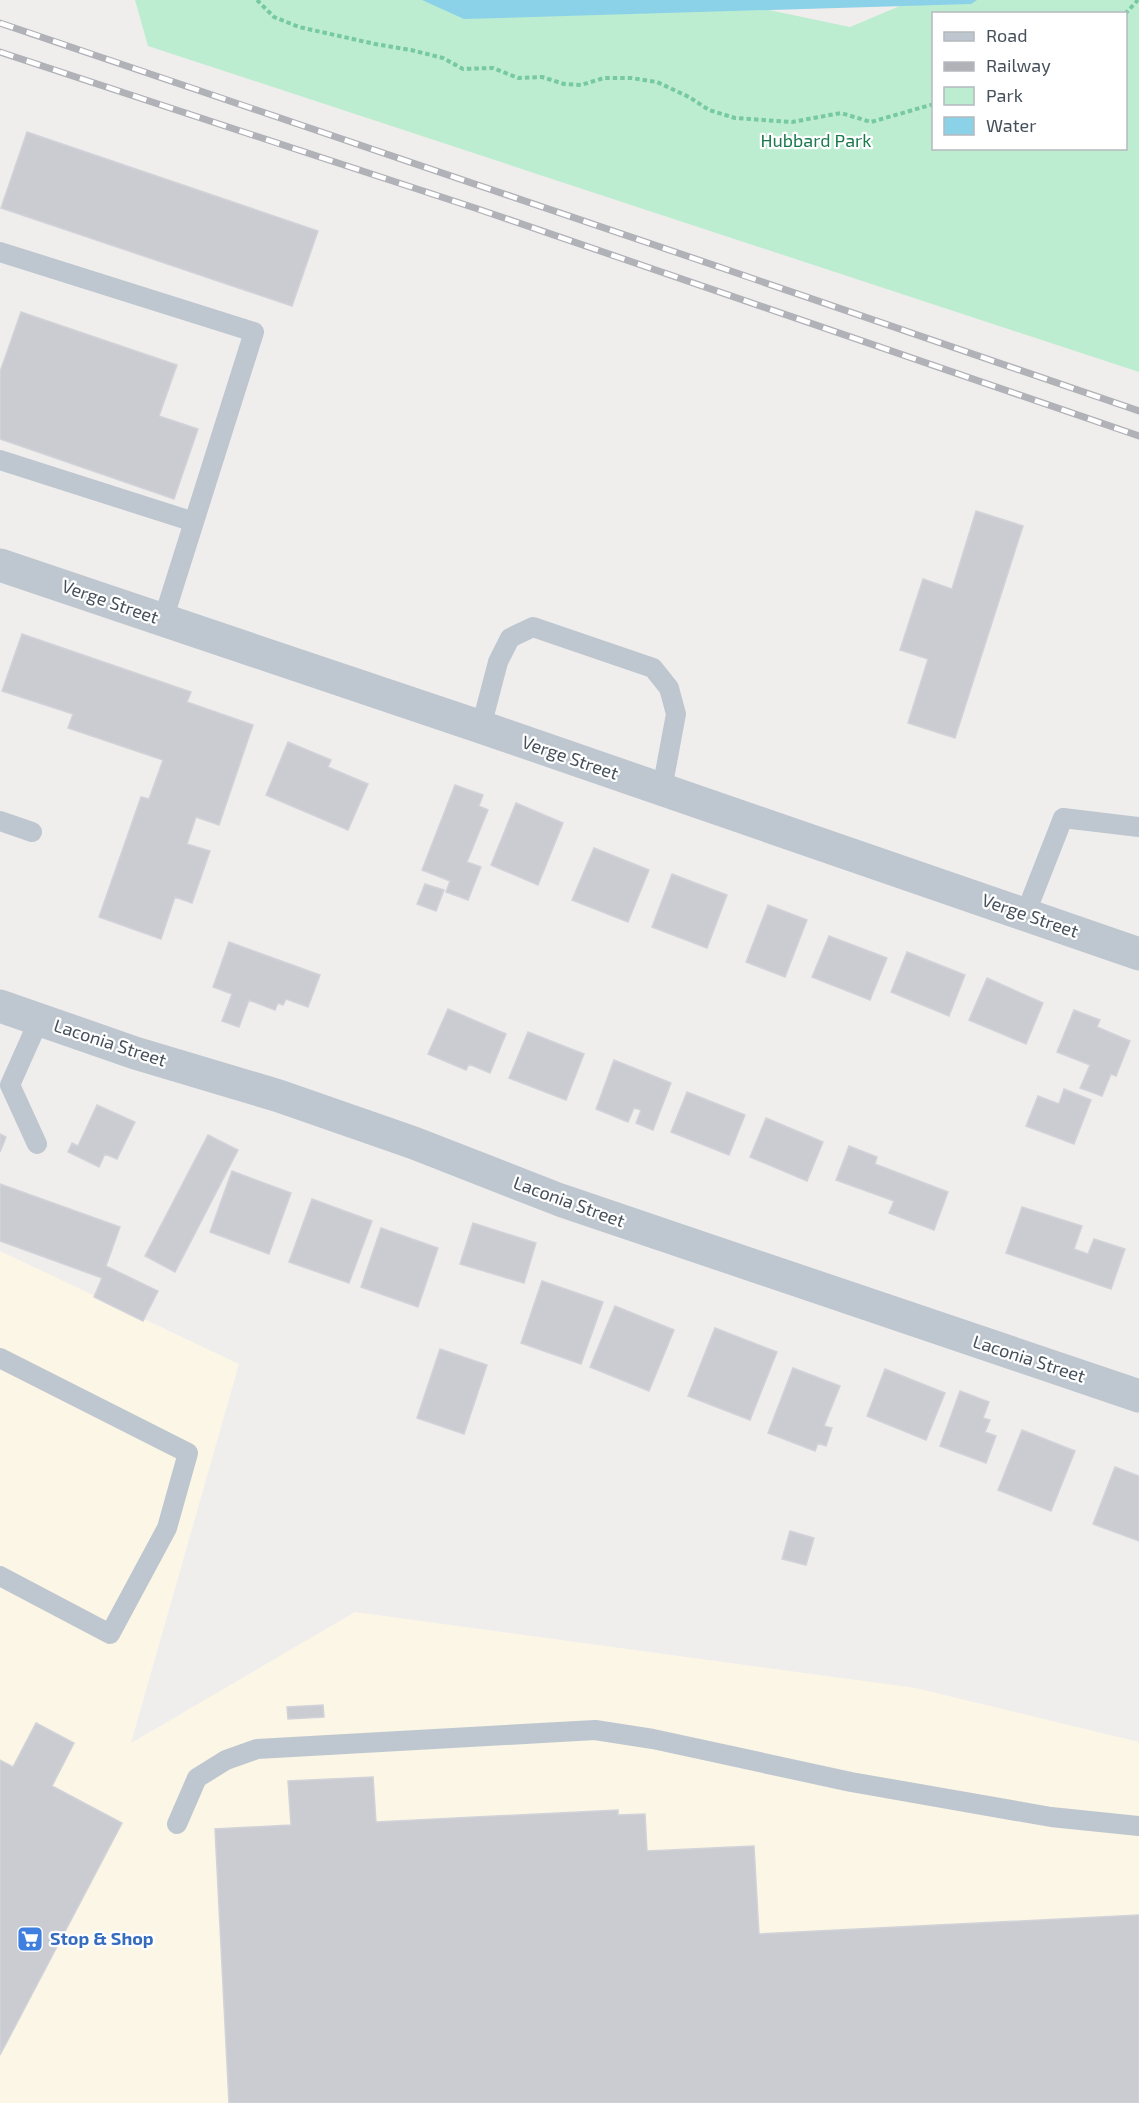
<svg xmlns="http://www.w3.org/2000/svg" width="1139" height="2103" font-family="'Exo 2',sans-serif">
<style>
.commercial{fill:#fbf6e6}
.green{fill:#bdedd1;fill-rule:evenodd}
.water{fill:#8bd1e8}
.building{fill:#caccd2;stroke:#d2d3d9;stroke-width:1.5}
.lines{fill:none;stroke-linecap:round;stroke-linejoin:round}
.path{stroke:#76c9a3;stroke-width:4;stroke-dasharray:4.5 3;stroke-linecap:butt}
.lane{stroke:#bec7cf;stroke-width:20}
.street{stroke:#bec7cf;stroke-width:33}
.rail-casing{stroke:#b0b2b8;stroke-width:7}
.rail{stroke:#fff;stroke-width:4.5;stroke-dasharray:14;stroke-linecap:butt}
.labels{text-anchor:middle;stroke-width:4.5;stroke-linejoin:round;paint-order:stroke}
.park-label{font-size:18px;fill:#1a794d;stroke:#fff}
.street-label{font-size:18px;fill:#46505a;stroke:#fff}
.shop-label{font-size:18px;font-weight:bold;fill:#366cbe;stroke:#fff;text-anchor:start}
</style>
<rect width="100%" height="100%" fill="#f0eded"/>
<path class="commercial" d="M0 1251 239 1364 131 1743 355 1612 916 1688 1139 1742V2103H0Z"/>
<path class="green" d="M135 0H721L850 27 914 0H1139V372L148 46ZM934 14H1126V148H934Z"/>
<path class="water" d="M422 0H977L971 4 464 19Z"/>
<path class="building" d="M27 132 318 231 292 306 1 208Z
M21 312 177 365 159 416 198 429 174 499 0 439V372Z
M976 511 1023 526 955 738 908 723 928 659 900 650 923 579 952 589Z
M22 634 191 692 187 702 253 725 219 825 196 817 187 844 210 851 192 903 175 897 161 939 99 917 141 797 149 799 163 760 68 728 73 714 2 691Z
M288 742 331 760 328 767 368 784 348 830 266 795Z
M455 785 483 795 479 806 488 810 467 862 481 867 468 900 446 892 450 881 422 870Z
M516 803 563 823 538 885 491 865Z
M594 848 649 870 628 922 572 900Z
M672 874 727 895 707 948 652 927Z
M425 884 444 890 436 911 417 904Z
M768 905 807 920 785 977 746 962Z
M829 936 887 958 870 1000 812 977Z
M229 942 320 975 308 1007 286 999 283 1005 278 1003 275 1010 249 1000 239 1027 222 1021 232 994 213 987Z
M907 952 965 975 949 1016 891 992Z
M987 978 1043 1003 1026 1044 969 1020Z
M448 1009 506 1034 490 1073 469 1064 466 1070 428 1054Z
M1074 1010 1100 1020 1097 1027 1130 1041 1116 1076 1111 1074 1102 1096 1080 1088 1090 1065 1057 1052Z
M528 1032 584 1054 566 1100 509 1078Z
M614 1060 671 1083 653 1130 636 1123 641 1110 634 1108 628 1122 596 1109Z
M1064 1089 1091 1100 1074 1144 1026 1126 1038 1096 1059 1104Z
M687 1092 745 1115 729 1155 671 1132Z
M97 1105 135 1122 117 1159 105 1154 99 1167 68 1152 72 1143 78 1146Z
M766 1118 823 1142 807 1181 750 1157Z
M0 1134 6 1137 0 1152Z
M208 1135 238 1150 175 1272 145 1256Z
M849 1146 877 1157 875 1164 948 1192 934 1230 889 1213 894 1201 836 1180Z
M232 1171 291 1193 269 1254 210 1232Z
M0 1184 120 1227 106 1266 158 1291 143 1321 94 1297 102 1278 0 1241Z
M312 1199 372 1221 349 1283 289 1262Z
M1022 1207 1082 1226 1074 1249 1088 1254 1094 1239 1125 1249 1111 1289 1006 1253Z
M473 1223 536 1243 524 1283 460 1264Z
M381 1228 438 1248 418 1307 361 1287Z
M542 1281 603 1302 581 1364 521 1343Z
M615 1306 674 1330 649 1391 590 1367Z
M715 1328 777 1352 750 1420 688 1396Z
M440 1349 487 1365 464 1434 417 1418Z
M793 1368 840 1386 824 1426 832 1428 826 1446 818 1443 815 1451 768 1433Z
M885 1369 945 1393 926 1440 867 1416Z
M960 1391 989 1402 983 1418 990 1420 985 1432 996 1436 986 1463 940 1446Z
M1022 1430 1075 1451 1051 1511 998 1490Z
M1115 1467 1139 1476V1541L1093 1524Z
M790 1531 814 1538 806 1565 782 1559Z
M323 1705 324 1717 288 1719 287 1707Z
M36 1723 74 1743 52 1786 122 1823 0 2055V1760L13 1767Z
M373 1777 376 1822 618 1810V1815L645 1814 647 1851 754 1846 759 1934 1139 1915V2103H229L215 1829 291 1825 288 1781Z"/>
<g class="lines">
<path class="path" d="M257 0 274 17 299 27 375 44 411 50 443 58 463 69 493 68 518 78 542 77 564 84 581 85 604 78H631L657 82 689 97 709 110 735 118 792 122 841 113 871 122 934 104
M1125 14 1138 0"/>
<path class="lane" d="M0 252 254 332 163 620
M0 460 194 522
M481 727 498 662 510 638 533 627 653 668 669 688 676 714 662 789
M0 821 32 832
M1025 915 1063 818 1139 827
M37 1144 10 1085 39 1020
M0 1358 188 1453 167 1528 110 1634 0 1576
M177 1824 197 1778 226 1760 257 1749 595 1730 653 1739 851 1782 1051 1817 1139 1826"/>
<path class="street" d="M0 565 481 727 1139 954
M0 1006 135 1053 279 1096 414 1143 560 1200 1139 1396"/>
<defs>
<path id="rail" d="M0 23 687 256 1139 411
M0 52 478 209 1139 436"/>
</defs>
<use href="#rail" class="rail-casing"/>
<use href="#rail" class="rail"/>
</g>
<defs>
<symbol id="supermarket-square" viewBox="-11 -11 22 22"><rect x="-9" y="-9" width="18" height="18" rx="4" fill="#3f7fe0" stroke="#fff"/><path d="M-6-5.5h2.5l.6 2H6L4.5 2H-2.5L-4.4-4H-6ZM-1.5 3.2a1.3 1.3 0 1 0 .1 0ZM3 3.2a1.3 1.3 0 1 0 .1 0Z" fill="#fff"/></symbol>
</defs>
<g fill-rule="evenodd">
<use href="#supermarket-square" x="15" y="1924" width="30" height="30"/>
</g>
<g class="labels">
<g class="park-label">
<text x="816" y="147">Hubbard Park</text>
</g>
<g class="street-label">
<text transform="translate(110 602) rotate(19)" y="6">Verge Street</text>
<text transform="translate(570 758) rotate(19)" y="6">Verge Street</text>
<text transform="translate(1030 916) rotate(19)" y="6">Verge Street</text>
<text transform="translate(110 1043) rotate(18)" y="6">Laconia Street</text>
<text transform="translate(569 1202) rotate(20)" y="6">Laconia Street</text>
<text transform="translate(1029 1359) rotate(18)" y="6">Laconia Street</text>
</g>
<g class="shop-label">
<text x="50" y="1945">Stop &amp; Shop</text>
</g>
</g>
<rect x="932" y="12" width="195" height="138" fill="#ffffff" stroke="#b5b9bd" stroke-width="1.5"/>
<rect x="944" y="32" width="30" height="9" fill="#bec7cf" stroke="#b5b9bd" stroke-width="1.5"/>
<text x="986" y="42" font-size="18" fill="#46505a">Road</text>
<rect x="944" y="62" width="30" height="9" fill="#b0b2b8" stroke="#b5b9bd" stroke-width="1.5"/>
<text x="986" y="72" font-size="18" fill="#46505a">Railway</text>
<rect x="944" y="87" width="30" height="18" fill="#bdedd1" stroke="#b5b9bd" stroke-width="1.5"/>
<text x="986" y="102" font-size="18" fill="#46505a">Park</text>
<rect x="944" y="117" width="30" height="18" fill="#8bd1e8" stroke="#b5b9bd" stroke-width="1.5"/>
<text x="986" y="132" font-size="18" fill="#46505a">Water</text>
</svg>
